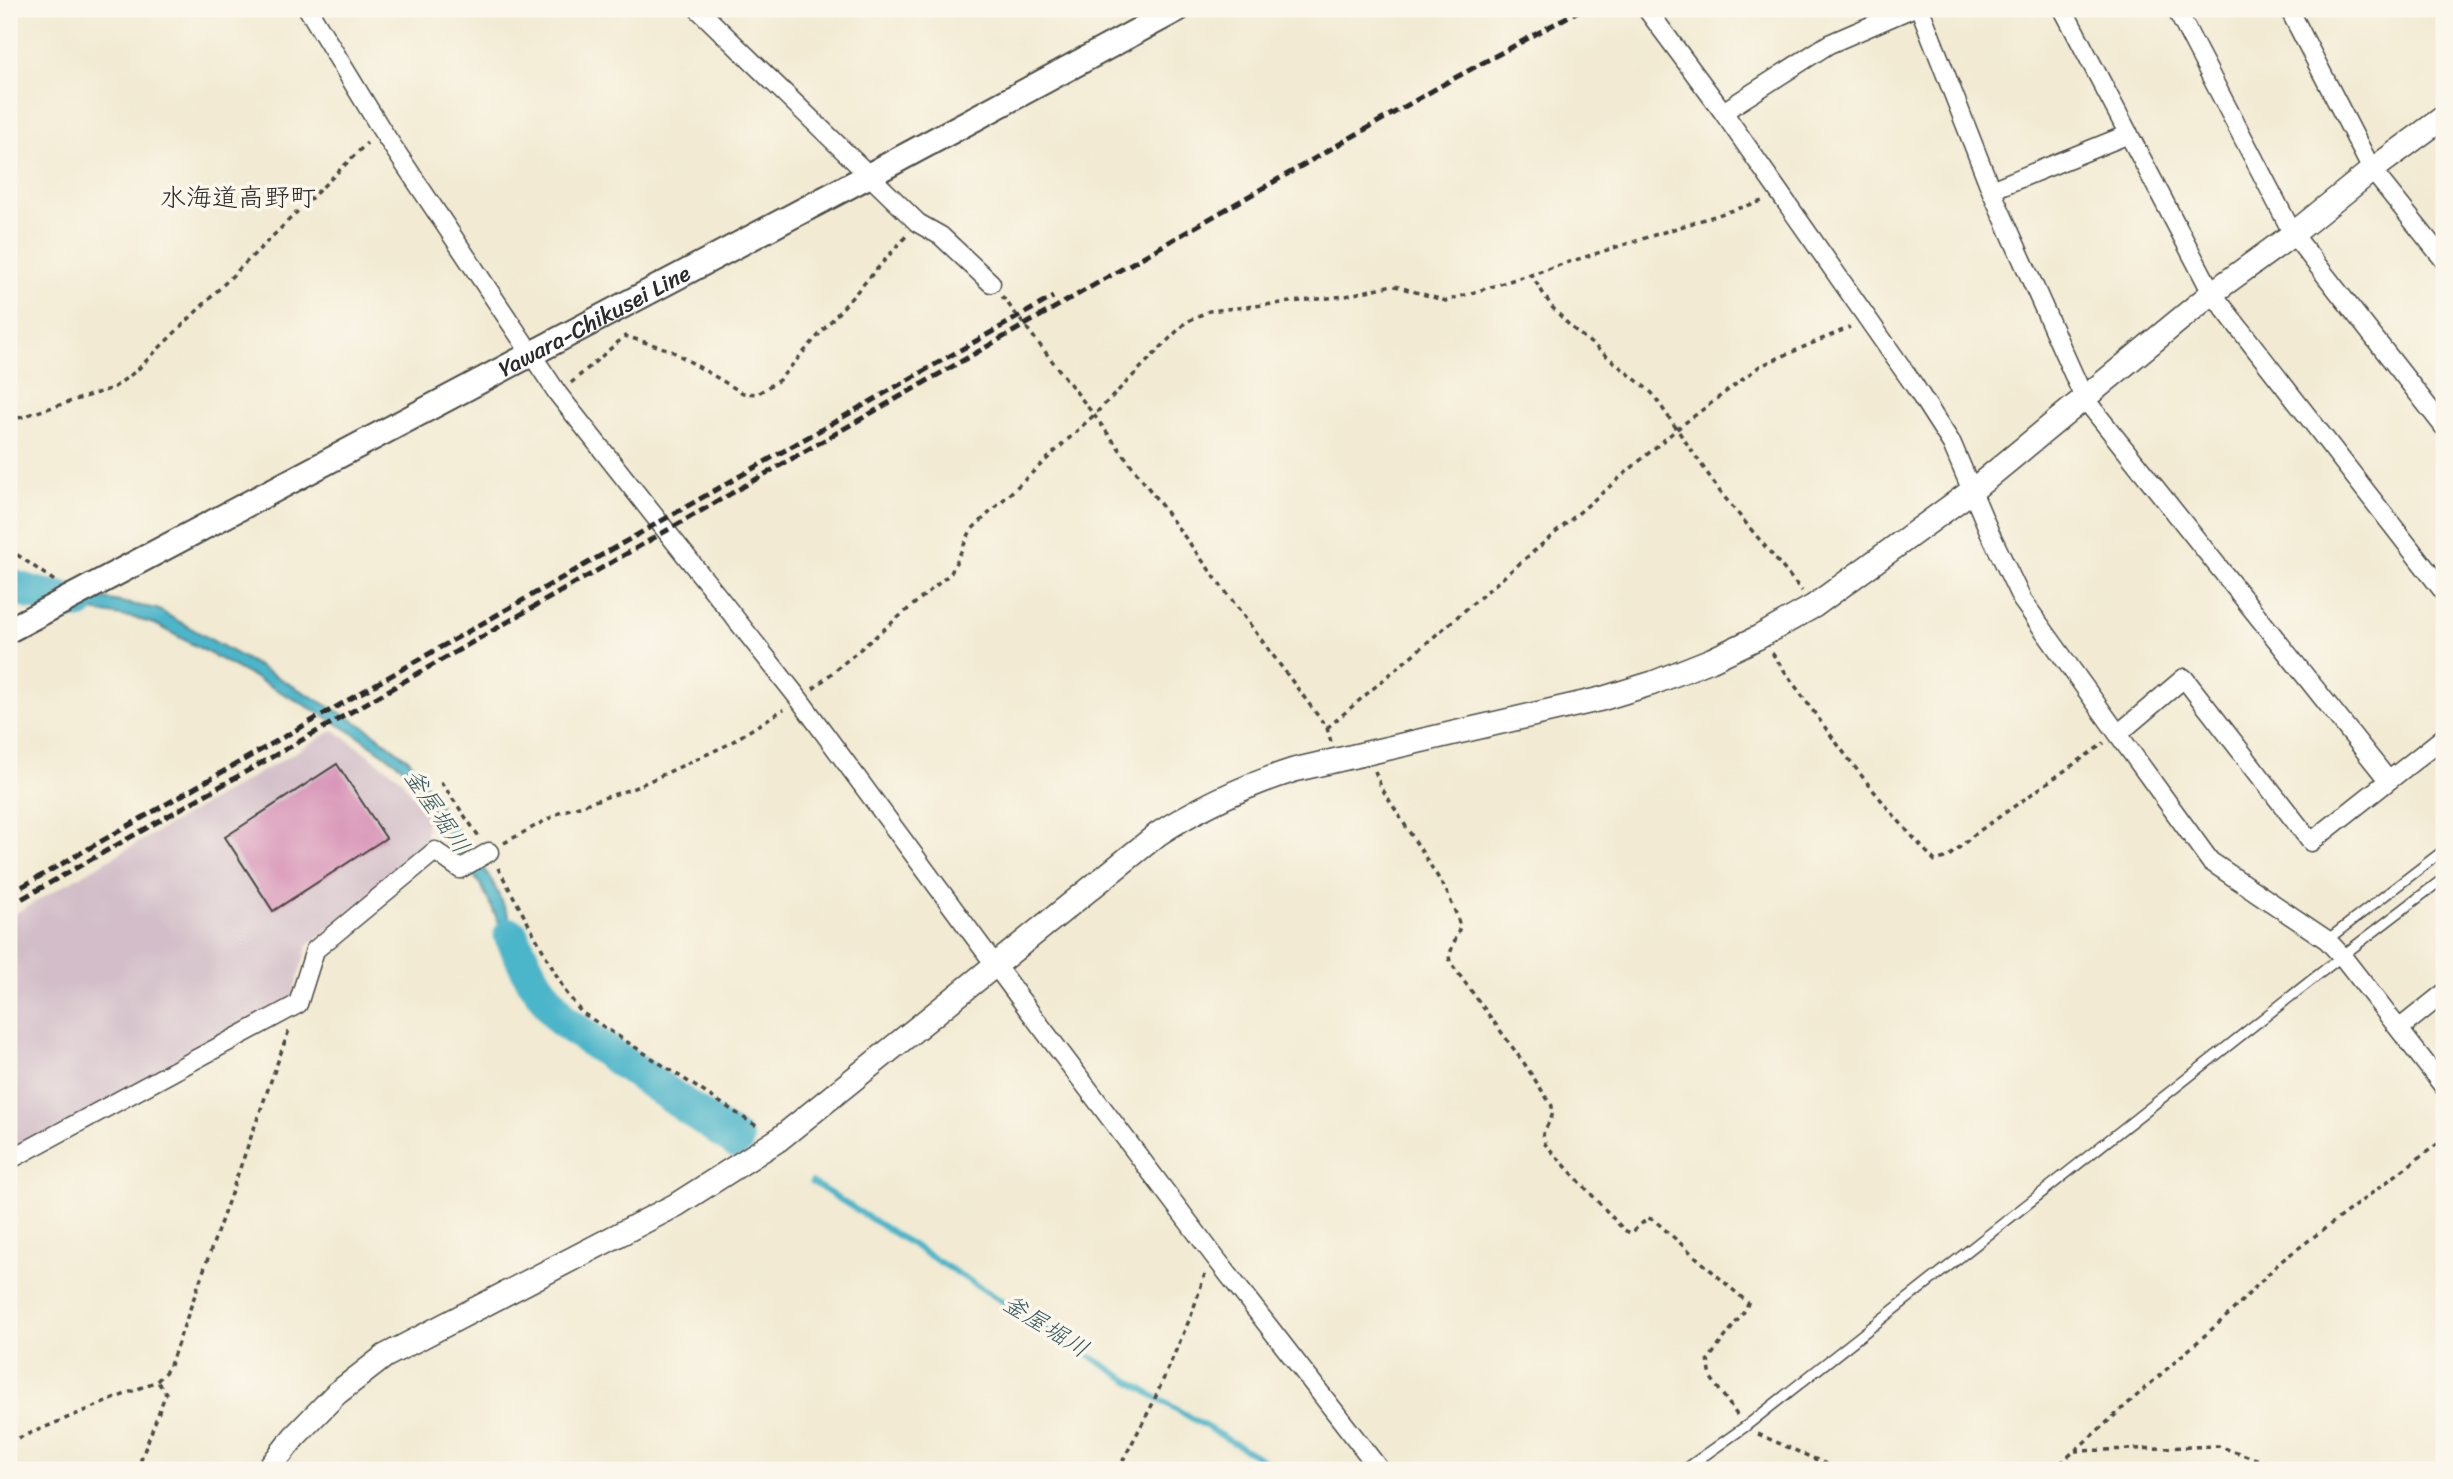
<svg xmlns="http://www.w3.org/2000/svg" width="2453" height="1479" font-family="Sriracha,'Klee One',sans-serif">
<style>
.industrial{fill:#d2bdc8}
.water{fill:#4bb5c9;stroke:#3b707a;stroke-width:2}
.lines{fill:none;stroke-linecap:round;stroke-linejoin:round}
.stream{stroke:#4bb5c9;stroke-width:6}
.river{stroke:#4bb5c9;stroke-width:35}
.building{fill:#d48ab2}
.service-casing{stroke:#494844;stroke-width:12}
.minor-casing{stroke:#494844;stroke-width:21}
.tertiary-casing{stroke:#494844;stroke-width:26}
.secondary-casing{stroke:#494844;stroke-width:28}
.path{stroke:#494844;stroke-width:3.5;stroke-dasharray:5 5;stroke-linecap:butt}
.service{stroke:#fff;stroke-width:9}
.minor{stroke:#fff;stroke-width:18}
.tertiary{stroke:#fff;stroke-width:23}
.secondary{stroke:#fff;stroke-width:24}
.rail{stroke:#2b2b2b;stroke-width:5;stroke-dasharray:10 5;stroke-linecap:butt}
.labels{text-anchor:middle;stroke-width:7;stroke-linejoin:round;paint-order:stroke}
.street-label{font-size:23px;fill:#2b2b2b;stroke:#fbf7ec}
.water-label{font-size:24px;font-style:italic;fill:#365b62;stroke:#fbf7ec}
.quarter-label{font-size:26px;fill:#2b2b2b;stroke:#fbf7ec}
</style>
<rect width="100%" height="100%" fill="#fbf7ec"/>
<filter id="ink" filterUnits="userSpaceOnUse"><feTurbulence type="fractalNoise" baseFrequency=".0143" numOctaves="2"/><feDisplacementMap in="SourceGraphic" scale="14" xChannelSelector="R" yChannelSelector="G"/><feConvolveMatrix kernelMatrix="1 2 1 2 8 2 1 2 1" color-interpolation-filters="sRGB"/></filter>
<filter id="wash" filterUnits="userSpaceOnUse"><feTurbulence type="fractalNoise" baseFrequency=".00686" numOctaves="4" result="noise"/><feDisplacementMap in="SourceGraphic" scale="28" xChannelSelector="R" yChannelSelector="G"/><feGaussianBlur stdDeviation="1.57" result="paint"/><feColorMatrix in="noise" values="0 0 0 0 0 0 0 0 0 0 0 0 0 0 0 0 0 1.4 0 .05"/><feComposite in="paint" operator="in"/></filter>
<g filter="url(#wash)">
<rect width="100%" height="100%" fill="#f2ead2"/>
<path class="industrial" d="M334 730 399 777 427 815 426 841 416 858 308 945 291 1000 9 1155V917Z"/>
<path class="water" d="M35 586 157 609 367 728 409 760 492 881 537 975 527 981 482 887 462 859 401 766 361 738 316 711 157 625 134 618 26 600Z"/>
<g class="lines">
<path class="stream" d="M812 1182 1147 1392 1280 1470"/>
<path class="river" d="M9 586 40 595 79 602
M511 935 532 978 562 1020 736 1141"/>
</g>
<g id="blocks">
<path class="building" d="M337 764 386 838 273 911 225 837Z"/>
</g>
</g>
<g filter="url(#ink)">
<use href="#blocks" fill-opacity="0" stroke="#494844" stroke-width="2"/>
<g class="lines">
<defs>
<path id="service" d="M2327 940 2444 850
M1684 1470 1746 1426 2342 956 2444 878"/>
<path id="minor" d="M308 9 381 129 558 394 799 699 1018 996 1214 1256 1380 1470
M698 9 918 223 941 236 991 283
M1654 9 1648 11 1723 112 1914 385 1952 444 1989 531 2022 600 2118 734 2210 861 2327 940 2342 956 2444 1087
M1920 9 1991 190 2084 398 2388 780
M2063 9 2212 293 2444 592
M2176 9 2293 234 2444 427
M2289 9 2372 170 2444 260
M1723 112 1829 44 1910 9
M1991 190 2129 134
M2118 734 2184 678 2311 842 2444 737
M2399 1029 2444 993
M9 1160 298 1004 315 950 435 851 460 869 489 852"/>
<path id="tertiary" d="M268 1470 294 1437 336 1394 385 1356 676 1205 778 1140 1158 834C1201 806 1244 786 1294 770L1601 699 1653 683 1711 660 1759 637 1814 606 1973 490 2212 293 2293 234 2372 170 2444 117"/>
<g id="secondary">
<path id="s1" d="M9 630 868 176 1178 9"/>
</g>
</defs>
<use href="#service" class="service-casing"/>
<use href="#minor" class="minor-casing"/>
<use href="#tertiary" class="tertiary-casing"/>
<use href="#secondary" class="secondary-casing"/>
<path class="path" d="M1530 273 1552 307 1571 327 1652 393 1721 493 1802 591
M1002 296 1094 415 1327 728 1331 742
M571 383 625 336 670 350 743 393 757 394 779 380 907 235
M9 421 113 388 136 371 367 143
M9 549 56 582
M1772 653C1823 726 1874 797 1935 861L1948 857 1975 834 2104 743
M813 689 951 573 971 530 1094 415 1186 322 1209 311 1346 296 1392 285 1446 301 1762 201
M1327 728 1677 429 1760 366 1850 327
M1375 771 1381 787 1446 890 1457 916 1460 927 1449 956 1450 962 1524 1063 1552 1106V1116L1543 1134 1545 1144 1624 1230 1631 1233 1648 1218 1654 1220 1748 1303 1746 1309 1708 1360 1711 1378 1737 1415
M441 782 480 838
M504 843 561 812 634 788 727 745 784 709
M498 868 565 991 581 1012 758 1127
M1758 1434 1840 1470
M9 1442 157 1381 169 1368 289 1030
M2075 1451 2218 1446 2289 1470
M137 1470 166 1393 157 1381
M1118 1470 1152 1405 1191 1316 1205 1274
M2053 1470 2229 1314 2280 1262 2444 1139
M2314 1470 2354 1464 2365 1470"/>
<use href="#service" class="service"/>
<use href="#minor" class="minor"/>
<use href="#tertiary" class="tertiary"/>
<use href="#secondary" class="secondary"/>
<path class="rail" d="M9 894 1053 297
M9 906 323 728 1451 80 1582 9"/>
</g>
</g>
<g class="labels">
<g class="street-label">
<text dy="8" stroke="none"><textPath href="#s1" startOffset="662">Yawara-Chikusei Line</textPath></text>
</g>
<g class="water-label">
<text transform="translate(437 811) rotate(56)" y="8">釜屋堀川</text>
<text transform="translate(1046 1326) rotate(32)" y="8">釜屋堀川</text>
</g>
<g class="quarter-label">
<text x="238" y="206">水海道高野町</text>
</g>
</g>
<rect width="2453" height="1479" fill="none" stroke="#fbf7ec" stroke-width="35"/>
</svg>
